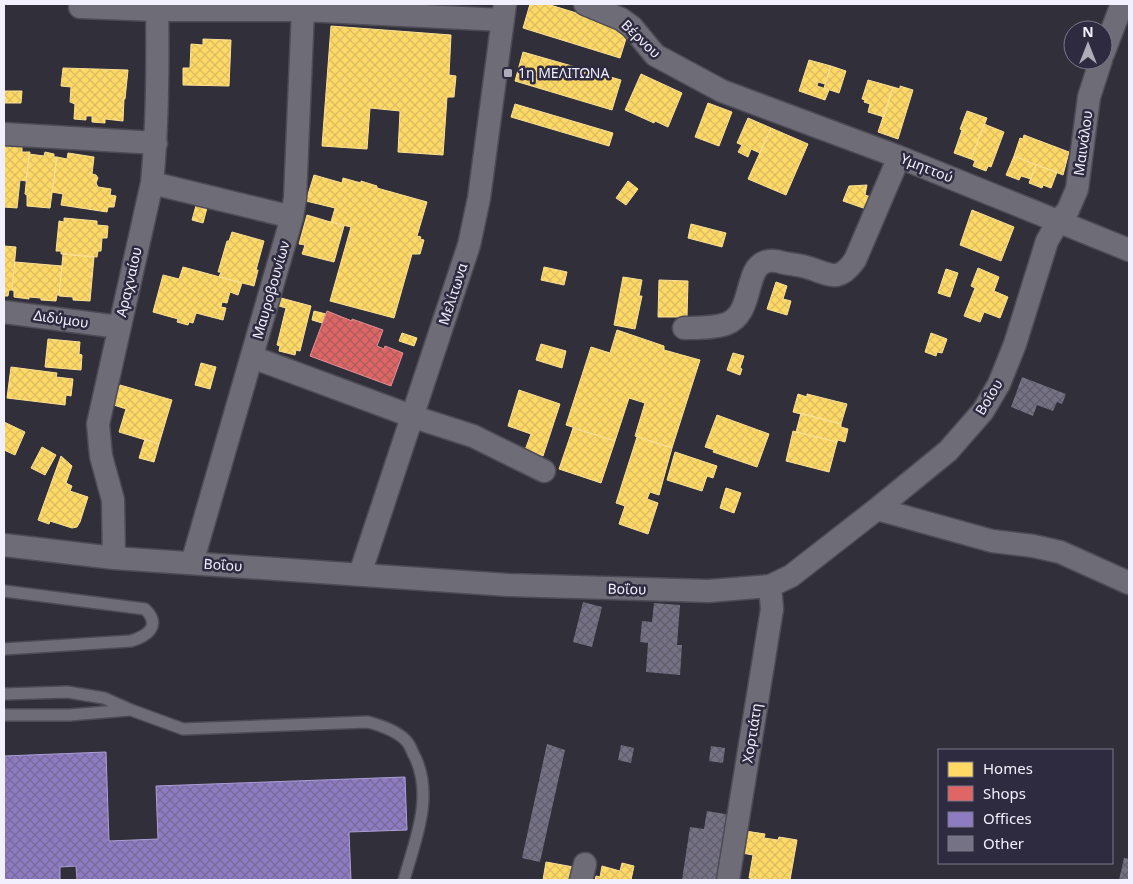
<svg xmlns="http://www.w3.org/2000/svg" width="1133" height="884" font-family="'Noto Sans',sans-serif">
<style>
.homes{fill:url(#homes-cross-hatch);stroke:#fbe094}
.shops{fill:url(#shops-cross-hatch);stroke:#e58f94}
.offices{fill:url(#offices-cross-hatch);stroke:#ac9fd5}
.building{fill:url(#building-cross-hatch)}
.lines{fill:none;stroke-linecap:round;stroke-linejoin:round}
.service-casing{stroke:#4d4b55;stroke-width:14}
.minor-casing{stroke:#4d4b55;stroke-width:25}
.service{stroke:#6e6c76;stroke-width:11}
.minor{stroke:#6e6c76;stroke-width:22}
.poi-dot{fill:#aeacb9;stroke:#2e2a3f;stroke-width:2}
.labels{text-anchor:middle;stroke-width:5;stroke-linejoin:round;paint-order:stroke}
.street-label{font-size:14px;fill:#f2f0fe;stroke:#2e2a3f}
.poi-label{font-size:14px;fill:#f2f0fe;stroke:#2e2a3f;text-anchor:start}
</style>
<defs>
<pattern id="homes-cross-hatch" width="8" height="8" patternUnits="userSpaceOnUse" patternTransform="scale(1.25)"><rect width="8" height="8" fill="#ffd966"/><path d="M0 0l8 8M0 8l8-8" fill="none" stroke="#dbbc61"/></pattern>
<pattern id="shops-cross-hatch" width="8" height="8" patternUnits="userSpaceOnUse" patternTransform="scale(1.25)"><rect width="8" height="8" fill="#e06666"/><path d="M0 0l8 8M0 8l8-8" fill="none" stroke="#ab5c5d"/></pattern>
<pattern id="offices-cross-hatch" width="8" height="8" patternUnits="userSpaceOnUse" patternTransform="scale(1.25)"><rect width="8" height="8" fill="#8e7cc3"/><path d="M0 0l8 8M0 8l8-8" fill="none" stroke="#766a99"/></pattern>
<pattern id="building-cross-hatch" width="8" height="8" patternUnits="userSpaceOnUse" patternTransform="scale(1.25)"><rect width="8" height="8" fill="#767286"/><path d="M0 0l8 8M0 8l8-8" fill="none" stroke="#605d69"/></pattern>
</defs>
<rect width="100%" height="100%" fill="#312f3a"/>
<path class="homes" d="M530 4H547L629 29 620 58 523 28Z
M331 26 451 35 449 75 456 76 454 97H447L443 155 398 152 400 111 370 108 367 149 322 146Z
M203 39 231 40 229 86 183 85V68H190L191 44 203 45Z
M523 52 621 80 612 110 515 81Z
M809 60 831 66 825 84 818 82 817 86 829 90 825 100 799 91Z
M831 66 846 71 839 93 824 88Z
M63 68 128 70 125 99H124L123 121 105 119V123L92 122V116H86V120L74 119 75 104 70 102 71 87 61 86Z
M641 74 682 93 668 127 655 121 654 123 625 110Z
M868 80 893 87 884 117 868 112 870 104 864 102 865 100 862 99Z
M900 86 913 90 898 139 878 132 893 87 900 89Z
M4 91H22L21 103H4Z
M708 103 732 112 719 146 695 137Z
M515 104 613 133 609 146 511 117Z
M967 111 987 118 971 159 954 153 962 130 960 129Z
M748 118 771 128 760 153 751 149 748 157 738 152 742 145 737 143Z
M984 124 1004 132 991 167 988 166 986 171 973 166 975 161 971 159Z
M771 128 808 144 786 195 748 179Z
M1024 135 1069 152 1063 175 1014 156 1020 138 1023 139Z
M4 146H22V152H30L26 181 20 180 17 208 4 207Z
M45 152 54 154V157H57L50 208 27 206V195L25 194 29 154 44 156Z
M68 153 94 157 92 174 96 175 98 178 96 183 98 187 111 189 110 195 116 196 114 207H108L107 212 61 205 63 194 52 192 57 157 67 159Z
M1014 156 1036 165 1031 179 1021 176 1019 180 1006 175Z
M1036 165 1057 172 1051 188 1043 185 1042 188 1029 183Z
M314 175 342 183 343 178 361 183V181L377 186V188L427 202 417 236 421 237 420 239 424 240 420 254H412L394 318 330 301 351 227 331 222 335 208 306 201Z
M628 181 638 189 626 205 616 198Z
M867 185 865 195 874 198 869 210 843 201 849 186Z
M197 202 208 204 203 223 192 220Z
M972 210 1014 227 1001 261 960 245Z
M307 215 344 226 334 262 302 254 305 245 299 244Z
M64 218 97 221V225L108 226 107 238H102L101 251H98L97 257 63 254H61V251H56L59 221 64 222Z
M691 224 726 233 722 247 688 238Z
M232 232 264 241 256 270H258L254 286 219 277 221 272H218L227 241H229Z
M4 246 16 247 12 290H9L8 296H4Z
M63 254 94 257 90 301 73 300V297L59 296Z
M15 262 62 266 59 295H57L56 301 41 300V298L29 297V299L14 297V291L12 290Z
M183 267 242 283 238 295 230 292 227 303 222 302 221 307 226 308 223 320 196 313 193 323 189 322 188 325 177 322 178 319 153 312 163 275 179 279Z
M544 267 567 272 564 285 541 280Z
M978 268 999 277 994 291 1008 297 1000 318 984 312 980 322 964 316 975 288 971 286Z
M946 269 958 273 950 297 938 293Z
M623 277 642 280 639 296H642L635 329 614 325Z
M659 280 688 281 687 317H658Z
M776 282 787 286 783 299 791 301 787 315 767 309Z
M281 298 311 306 300 351 296 350 295 355 279 351 280 346 277 345 286 308 279 306Z
M314 311 326 314 322 323 312 320Z
M617 330 664 346V350L700 360 672 448 635 436 645 403 629 398 615 441 566 425 591 347 610 353Z
M402 333 417 338 414 346 399 341Z
M931 333 947 339 942 353 937 352 936 356 925 352Z
M48 339 80 342 79 354 82 355 81 370 45 367Z
M541 344 566 351 562 368 536 360Z
M733 353 744 356 740 368 742 369 740 375 727 370Z
M201 363 216 367 210 389 195 385Z
M11 367 57 373 56 377 73 379 71 396 66 395 65 405 7 398Z
M120 385 172 400 159 444 119 432 126 409 114 405Z
M519 390 560 404 543 456 525 450 531 434 508 426Z
M798 394 807 397V394L847 404 841 424 793 412Z
M801 413 841 424V427L848 429 845 442 838 440 837 442 796 432Z
M717 415 769 434 757 467 713 452 714 450 705 447Z
M4 422 25 432 15 455 4 450Z
M573 428 615 441 601 483 559 469Z
M793 431 837 442 829 472 786 461Z
M637 437 672 448 659 495 650 492 647 499 658 503 648 534 619 524 625 506 616 503Z
M145 439 159 444 154 462 139 458Z
M42 447 56 455 45 475 31 468Z
M675 452 717 466 713 478 707 476 702 491 667 480Z
M61 456 72 466 66 483 72 486 70 491 88 497 80 522 77 527 72 528 50 521 49 524 38 520Z
M726 488 741 493 734 513 720 508Z
M745 831 765 834 764 838 778 840 779 837 797 840 790 880H761L749 878 753 855 742 853Z
M546 862 579 868 576 880H543Z
M622 863 634 866 631 880H595L596 876 600 877 602 866 620 871Z"/>
<path class="shops" d="M327 311 352 321V319L383 330 377 346 384 349 385 346 403 353 391 386 310 356Z"/>
<path class="offices" d="M106 752 109 841 158 839 156 786 405 777 407 830 349 832 351 880H77L76 866 60 867V880H4V756Z"/>
<path class="building" d="M1022 377 1066 394 1062 404 1057 402 1053 411 1037 405 1033 416 1011 407Z
M583 602 602 607 592 647 573 642Z
M654 603 680 605 677 645H682L680 675 646 672 648 643 640 642 642 621 652 622Z
M547 744 565 750 540 862 522 858Z
M621 745 634 748 631 763 618 760Z
M711 746 725 748 723 763 709 761Z
M707 811 731 815 721 880H682L690 827 704 829Z
M1124 858 1129 859V880H1119Z"/>
<g class="lines">
<defs>
<path id="service" d="M4 591 145 609C162 626 147 636 131 641L4 649
M4 694 67 692 104 698 131 710 183 729 368 722C380 725 400 732 408 743 411 747 412 752 415 757 434 797 415 840 404 880
M4 715H70L129 710"/>
<path id="minor" d="M585 4 621 19 632 27 655 55 722 91 899 157 1129 250
M80 7 157 10H303L503 20
M1103 54 1122 4
M4 134 156 143
M152 183 292 217
M4 312 119 327
M684 328C698 328 713 328 726 324 754 314 744 269 765 262 771 260 778 261 784 263 791 264 799 265 806 267 830 274 838 284 855 260L899 157
M252 357 414 417 473 436 544 471
M877 509 992 541 1033 546 1060 552 1129 583
M4 545 114 558 508 585 709 591 770 586 791 576 877 509 948 451 983 411 999 384 1015 344 1047 241 1058 222 1068 210 1077 189 1089 97 1101 60
M114 558 113 500 101 456 98 424 152 183C158 123 158 64 157 4
M192 563 292 217 295 198 303 10
M360 574 469 245 479 198 505 4
M581 880 585 864
M728 880 772 609 770 586"/>
</defs>
<use href="#service" class="service-casing"/>
<use href="#minor" class="minor-casing"/>
<use href="#service" class="service"/>
<use href="#minor" class="minor"/>
</g>
<rect class="poi-dot" x="503" y="68" width="10" height="10" rx="2.5"/>
<g class="labels">
<g class="street-label">
<text transform="translate(641 39) rotate(44)" y="5">Βέρνου</text>
<text transform="translate(1083 143) rotate(-82)" y="5">Μαινάλου</text>
<text transform="translate(927 168) rotate(22)" y="5">Υμηττού</text>
<text transform="translate(129 282) rotate(-77)" y="5">Αραχναίου</text>
<text transform="translate(271 290) rotate(-74)" y="5">Μαυροβουνίων</text>
<text transform="translate(453 294) rotate(-72)" y="5">Μελίτωνα</text>
<text transform="translate(61 319) rotate(8)" y="5">Διδύμου</text>
<text transform="translate(989 397) rotate(-59)" y="5">Βοΐου</text>
<text transform="translate(223 565) rotate(4)" y="5">Βοΐου</text>
<text transform="translate(627 589) rotate(1)" y="5">Βοΐου</text>
<text transform="translate(752 733) rotate(-81)" y="5">Χορτιάτη</text>
</g>
<g class="poi-label">
<text x="518" y="78">1η ΜΕΛΙΤΩΝΑ</text>
</g>
</g>
<rect width="1133" height="884" fill="none" stroke="#f2f0fe" stroke-width="10"/>
<rect x="938" y="749" width="175" height="115" fill="#2e2a3f" stroke="#7c798b"/>
<rect x="948" y="762" width="25" height="15" fill="#ffd966" stroke="#7c798b"/>
<text x="983" y="774" font-size="15" fill="#f2f0fe">Homes</text>
<rect x="948" y="786" width="25" height="15" fill="#e06666" stroke="#7c798b"/>
<text x="983" y="799" font-size="15" fill="#f2f0fe">Shops</text>
<rect x="948" y="812" width="25" height="15" fill="#8e7cc3" stroke="#7c798b"/>
<text x="983" y="824" font-size="15" fill="#f2f0fe">Offices</text>
<rect x="948" y="836" width="25" height="15" fill="#767286" stroke="#7c798b"/>
<text x="983" y="849" font-size="15" fill="#f2f0fe">Other</text>
<g transform="translate(1088 45)"><circle r="24" fill="#2e2a3f" stroke="#7c798b"/>
<path d="M0-4L9 19L0 12L-9 19Z" fill="#aeacb9"/>
<text y="-8" font-size="14" font-weight="bold" text-anchor="middle" fill="#f2f0fe">N</text>
</g>
</svg>
